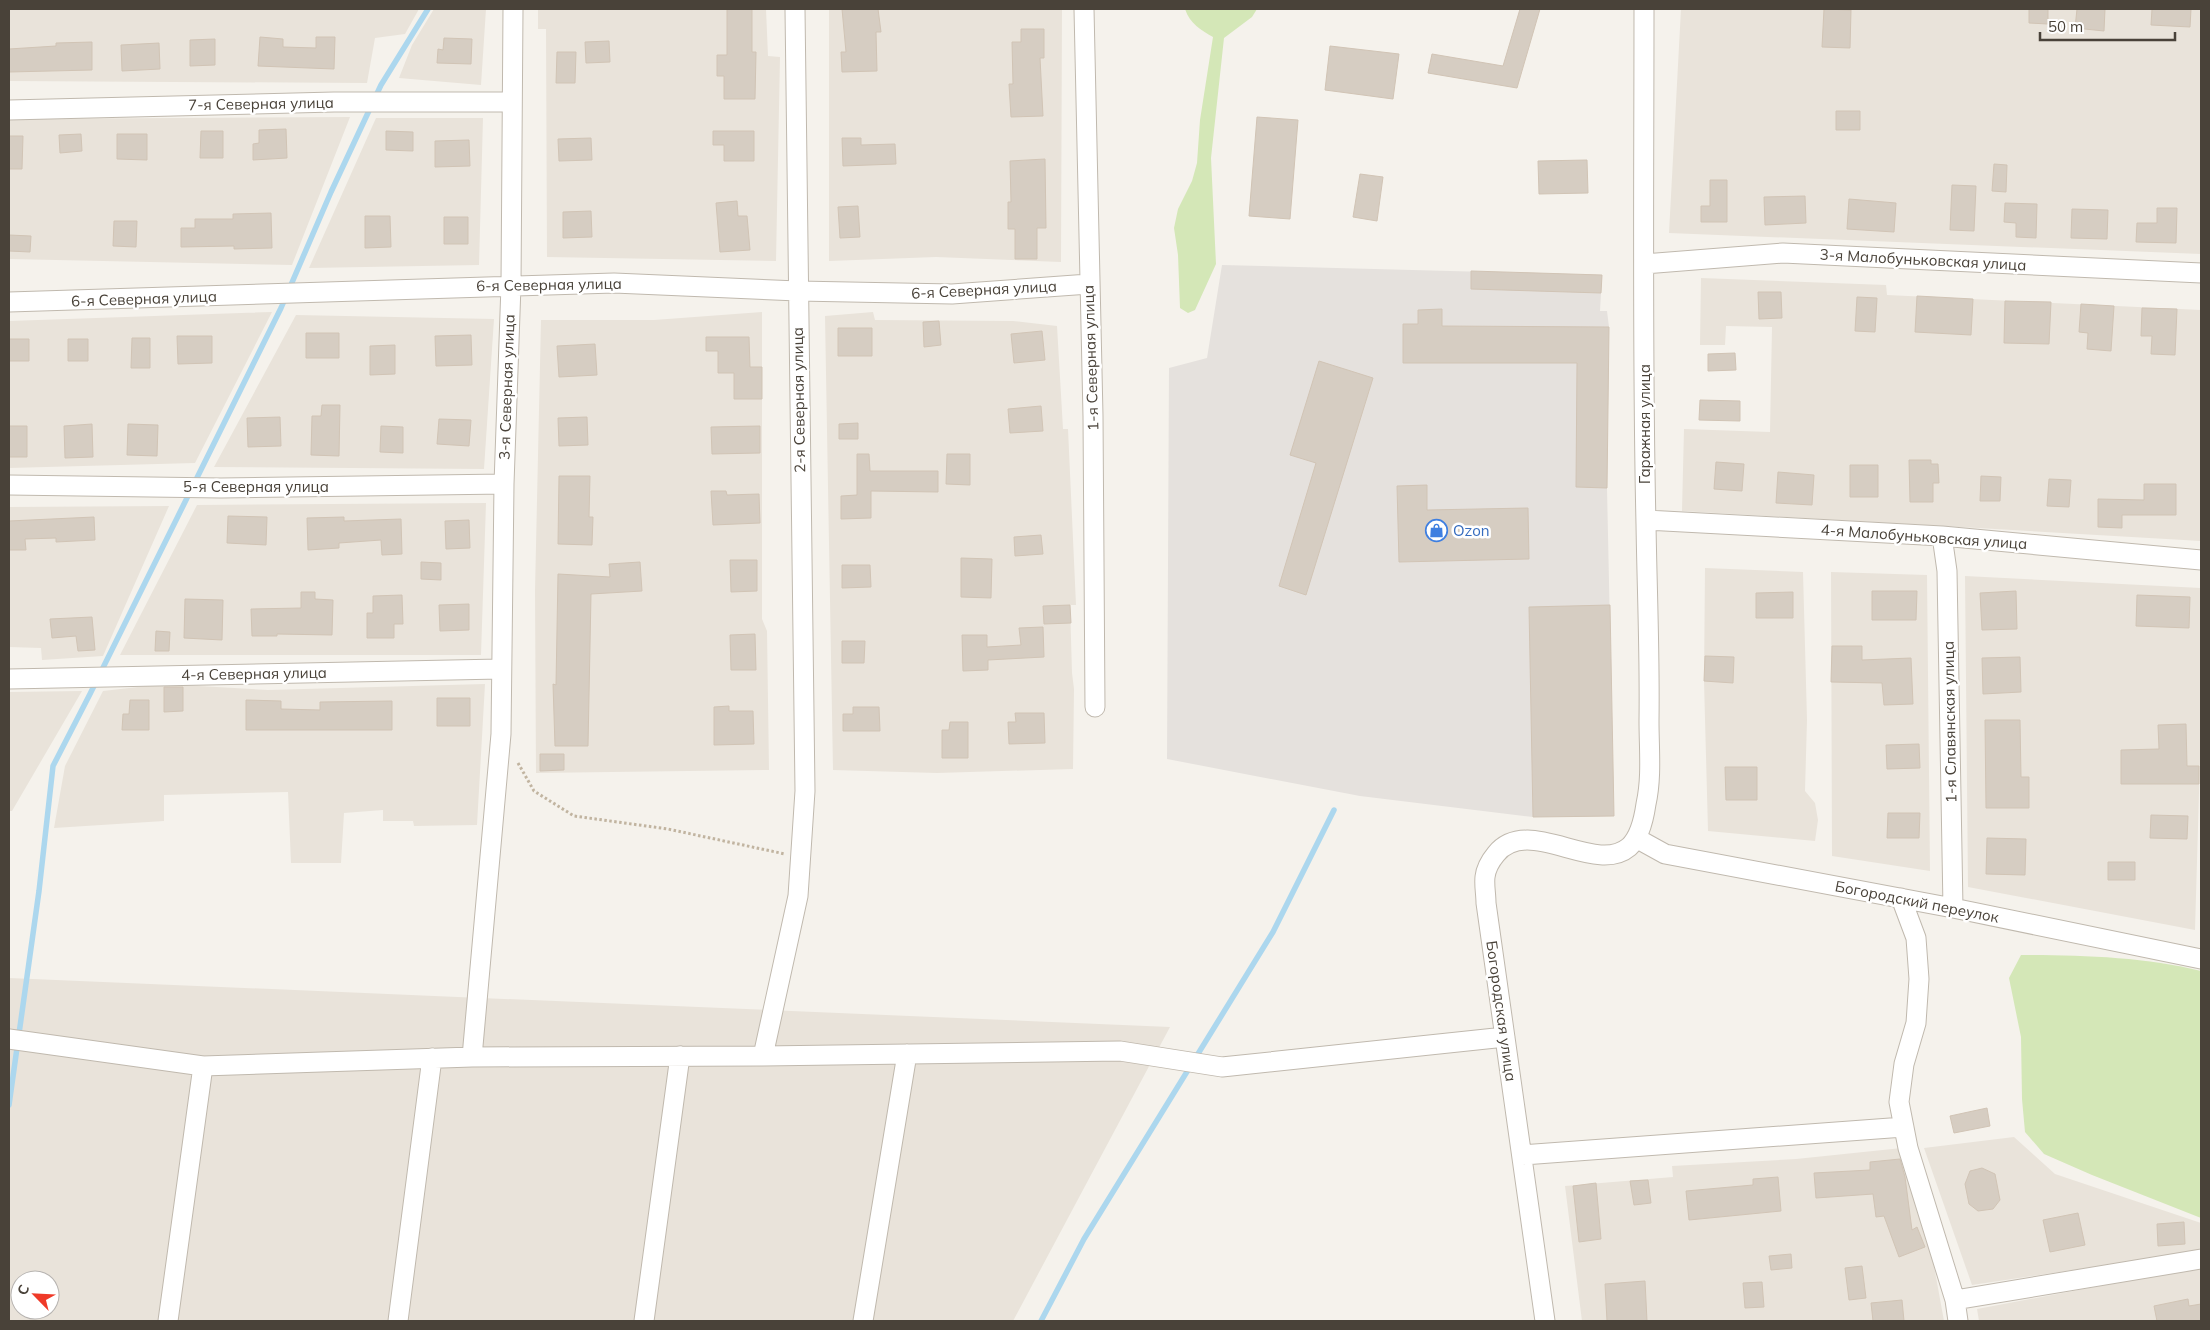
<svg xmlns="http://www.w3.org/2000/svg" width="2210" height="1330" font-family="Mulish,sans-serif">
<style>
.residential{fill:#e9e3da;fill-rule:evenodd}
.industrial{fill:#e5e1dd}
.green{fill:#d4e7b7}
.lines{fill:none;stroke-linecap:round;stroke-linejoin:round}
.stream{stroke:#acd7ee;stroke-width:5.5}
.building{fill:#d6cdc2;stroke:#d1c4b5}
.minor-casing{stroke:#c0b9ae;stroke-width:21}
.path{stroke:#c1b4a0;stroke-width:3;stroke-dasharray:2.5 2.5;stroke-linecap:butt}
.minor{stroke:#fff;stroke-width:19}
.labels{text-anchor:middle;stroke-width:5;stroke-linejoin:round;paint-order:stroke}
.street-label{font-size:15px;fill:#494239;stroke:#fff}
.shop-label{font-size:15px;fill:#366cbe;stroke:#fff;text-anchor:start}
</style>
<rect width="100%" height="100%" fill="#f5f2ec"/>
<path class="residential" d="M9 9H419L405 34 375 38 367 83 9 81Z
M434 9H486L481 85 399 78 412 45Z
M538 9H766L768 56 780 57 776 261 547 257 546 29H538Z
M829 9H1062L1061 262 936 257 829 261Z
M1681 9H2201V254L1669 233Z
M350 117 292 265 9 259V119Z
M376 118H483L479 265 309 268Z
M1701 278 1886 285 1887 295 2201 310V541L1682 511 1684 429 1770 432 1772 327 1726 326 1725 345H1700Z
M272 312 195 463 9 468V321Z
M762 312V619L767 631 769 770 536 773 535 591 541 320H654Z
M873 312 875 320 1013 321 1057 326 1063 429H1068L1076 605H1070L1072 673 1074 689 1073 769 937 773 833 770 825 316Z
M296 315 494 319 484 469 214 467Z
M486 503 481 655H120L197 505Z
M169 506 103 656 42 660 41 648 9 647V507Z
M1705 568 1803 572 1807 720 1805 791 1815 803 1818 820 1815 841 1708 831 1704 681Z
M1831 572 1927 575 1930 871 1832 856Z
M1965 576 2201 588V724L2195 930 1968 887Z
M164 684 268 690 485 684 477 825 414 826 413 821H383V810L344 813 341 863H291L288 792 164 795V821L54 828 65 766 103 691Z
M82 691 12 811H9V692Z
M9 978 1170 1027 1013 1321H9ZM20 1280H50V1310H20Z
M2014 1137 2055 1174 2201 1223V1251L1972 1285 1924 1148Z
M1902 1148 1934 1266 1944 1321H1582L1565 1186 1673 1177 1672 1166 1796 1159Z
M2201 1267V1321H1979L1977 1309Z"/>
<path class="industrial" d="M1222 265 1602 275 1600 311H1607L1609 327 1607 488 1614 816 1533 817 1360 796 1167 759 1169 368 1207 358Z"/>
<path class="green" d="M1185 9H1257L1252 17 1224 38 1211 158 1216 264 1195 310 1188 313 1180 308 1178 255 1174 228 1178 209 1192 181 1197 163 1200 120 1213 37C1201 30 1190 24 1185 9Z
M2021 955C2079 955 2146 957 2201 971V1218L2092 1175 2044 1154 2025 1132 2022 1099 2021 1037 2009 978Z"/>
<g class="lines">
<path class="stream" d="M9 1105 39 891 53 766 90 694 281 308 331 192 381 85 428 9
M1041 1321 1084 1239 1273 932 1334 810"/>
</g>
<path class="building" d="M727 9H752V52H756L755 99H724V76H717V55H727Z
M842 9H878L881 32H876L877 71 842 72 841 52H846Z
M1520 9H1540L1517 88 1428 73 1432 54 1503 66Z
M1824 9 1851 10 1850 48 1822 47Z
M2029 9H2048V24L2029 23Z
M2077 9H2105L2104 31 2075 28Z
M2152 9H2191L2190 27 2151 25Z
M1021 29H1044V58H1040L1043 116 1011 117 1009 84H1013L1012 42H1021Z
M260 37 283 39V47L316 48V37H335L334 69 258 66Z
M444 38 472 39 471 64 437 63 438 49 443 50Z
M215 39V65L190 66V40Z
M609 41 610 62 586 63 585 42Z
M92 42V70L9 72V49L56 46V43Z
M159 43 160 69 122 71 121 45Z
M1330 46 1399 54 1393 99 1325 90Z
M557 52H576L575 83H556Z
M1836 111H1860V130H1836Z
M1257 117 1298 120 1290 219 1249 216Z
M286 129 287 158 253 160V144L259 143V130Z
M201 131H223V158H200Z
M386 131 413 132V151L386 150Z
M713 131H754V161H724V145H713Z
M81 134 82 151 60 153 59 135Z
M117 134H147V160L117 159Z
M9 136H23L22 169H9Z
M591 138 592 160 559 161 558 139Z
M842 138H861V145L895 144 896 164 843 166Z
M469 140 470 166 435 167V141Z
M1045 159 1046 228H1037V259H1015V229H1008V202H1011L1010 161Z
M1587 160 1588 193 1539 194 1538 161Z
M1994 164 2007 165 2006 192 1992 191Z
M1360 174 1383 177 1377 221 1353 217Z
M1710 180H1727V222H1701V206H1710Z
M1952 185 1976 186 1974 231 1950 230Z
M1805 196 1806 223 1765 225 1764 197Z
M1849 199 1896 203 1894 232 1847 229Z
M737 201 738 216H747L750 250 720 252 716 203Z
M2005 203 2037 204 2036 238 2016 237V223L2004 222Z
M858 206 860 237 840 238 838 207Z
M2157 208H2177L2176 243 2136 242 2137 223H2157Z
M2072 209 2108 210 2107 239 2071 238Z
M591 211 592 237 563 238V212Z
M271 213 272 248 234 249V246L181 247V228H195V219H233V214Z
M365 216H390L391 247 365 248Z
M444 217H468V244H444Z
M114 221H137L136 247 113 246Z
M9 235 31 236 30 252 9 251Z
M1471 271 1602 275 1601 293 1471 289Z
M1758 292H1781L1782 318 1759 319Z
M1917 296 1973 299 1971 335 1915 332Z
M1857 297 1877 298 1875 332 1855 331Z
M2005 301 2051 302 2049 344 2004 343Z
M2081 304 2114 306 2111 351 2087 349 2088 333 2079 332Z
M2142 308 2177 309 2175 355 2151 354 2152 336H2141Z
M1442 309V326L1609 327 1607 488 1576 487 1577 363H1403V324H1418V310Z
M939 321 941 345 924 347 923 322Z
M838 328H872V356H838Z
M1042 331 1045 360 1014 363 1011 334Z
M306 333H339V358H306Z
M471 335 472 365 436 366 435 336Z
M177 336H212V363L178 364Z
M706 337H749L750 367H762V399H734V373H718V351H706Z
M132 338H150V368H131Z
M9 339H29V361H9Z
M68 339H88V361H68Z
M595 344 597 375 559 377 557 346Z
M395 345V374L370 375V346Z
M1735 353 1736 370 1708 371V354Z
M1319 361 1373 378 1306 595 1279 586 1316 463 1290 455Z
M1700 400 1740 401V421L1699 420Z
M322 405H340L339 456 311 455 312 416H321Z
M1041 406 1043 431 1010 433 1008 409Z
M280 417 281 446 248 447 247 418Z
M587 417 588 445 559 446 558 418Z
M439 419 471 420 469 446 437 444Z
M858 423V439H839V424Z
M92 424 93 457 65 458 64 426Z
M128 424 158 425 157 456 127 455Z
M9 426H27V457H9Z
M381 426 403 427V453L380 452Z
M760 426V453L712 454 711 427Z
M857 454H869L870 471H938V492L871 491V518L841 519V496L857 495Z
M947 454H970V485L946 484Z
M1909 460H1931V464H1938L1939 483H1933V502H1910Z
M1716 462 1744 464 1742 491 1714 489Z
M1850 465H1878V497H1850Z
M1778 472 1814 475 1812 505 1776 503Z
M559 476H590L589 517H593L592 545 558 544Z
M1981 476 2001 477 2000 501H1980Z
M2049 479 2071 480 2069 507 2047 506Z
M2144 484H2176V515H2122V528L2098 527V499L2144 500Z
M1427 485V510L1528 508 1529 559 1399 562 1397 486Z
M711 491H726L727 495 759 494 760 523 713 525Z
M228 516 267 517 266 545 227 543Z
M94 517 95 540 56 542V538L25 539 26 550H9V521Z
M344 517V521L401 519 402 554 382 555 381 540 339 543V548L308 550 307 518Z
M469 520 470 548 446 549 445 521Z
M1041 535 1043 554 1015 556 1014 537Z
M961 558 992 559 991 598 961 597Z
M730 560H757V591L731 592Z
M421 562 441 563V580L421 579Z
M640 562 642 591 591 594 588 746H555L553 684 556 685 558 574 610 577 609 564Z
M842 565H870L871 587 842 588Z
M1872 591H1917L1916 620H1872Z
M2016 591 2017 629 1982 630 1980 593Z
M301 592H315V599L333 600 332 635 277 634V636H252L251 609 301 608Z
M1793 592V618H1756V593Z
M402 595 403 624H394V638H367V613H373V596Z
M2137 595 2190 597 2189 628 2136 626Z
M185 599 223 600 222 640 184 638Z
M469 604V630L440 631 439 605Z
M1070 605 1071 623 1044 624 1043 606Z
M1610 605 1614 816 1533 817 1529 607Z
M92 617 95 650 78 651 76 636 52 638 50 619Z
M1043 627 1044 657 988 660V670L963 671 962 635H987V647L1021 645 1019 628Z
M156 631 170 632 169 651H155Z
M755 634 756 670H731L730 635Z
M842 641H865L864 663H842Z
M1832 646H1862V660L1911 658 1913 704 1884 705 1882 683 1831 682Z
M1705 656 1734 657 1733 683 1704 681Z
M2020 657 2021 692 1983 694 1982 658Z
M164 687H183V711L164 712Z
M437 698H470V726H437Z
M130 700H149V730H122L123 714H129Z
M246 700 281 701V709L320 710V702L392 701V730H246Z
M729 706V711H753L754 744 714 745V707Z
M853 707H879L880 731H843V714H853Z
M1015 713H1044L1045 743 1009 744 1008 722H1016Z
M1985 720H2020L2021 777H2029V808H1986Z
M950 722H968V758H942V730H949Z
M2186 724 2187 766H2199V784H2121V750L2159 749 2158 725Z
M1919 744 1920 768 1887 769 1886 745Z
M540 754H564V770L540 771Z
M1725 767H1757V800H1726Z
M1888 813H1920L1919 838H1887Z
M2151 815 2188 816 2187 839 2150 838Z
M1987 838 2026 839 2025 875 1986 874Z
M2108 862H2135V880H2108Z
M1987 1108 1990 1126 1954 1133 1950 1116Z
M1900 1159 1905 1177 1912 1230 1917 1227 1925 1247 1899 1257 1884 1216 1876 1217 1873 1194 1816 1198 1814 1173 1870 1170V1162Z
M1982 1168 1995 1174 2000 1200 1993 1209 1978 1211 1969 1204 1965 1184 1970 1171Z
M1778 1177 1781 1211 1689 1220 1686 1191 1753 1185V1179Z
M1648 1180 1651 1203 1634 1205 1630 1181Z
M1596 1183 1601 1239 1579 1242 1573 1186Z
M2078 1213 2085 1245 2050 1252 2043 1220Z
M2184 1222 2185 1244 2158 1246 2157 1224Z
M1791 1254 1792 1268 1771 1270 1769 1256Z
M1862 1266 1866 1298 1849 1300 1845 1268Z
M1645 1281 1647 1321H1607L1605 1284Z
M1762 1282 1764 1307 1745 1308 1743 1283Z
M2188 1299 2189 1306 2201 1304V1321H2157L2154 1306Z
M1902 1300 1904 1321H1873L1871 1303Z"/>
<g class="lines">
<defs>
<path id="minor" d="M1084 9 1093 416 1095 707
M9 110 334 102H512
M1644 264 1783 253 2201 273
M9 302 614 283 798 291 952 294 1089 284
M9 485 221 488 504 484
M1646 520 1942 536 2201 560
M1942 536 1947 571 1953 908
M9 679 500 669
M1636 838 1665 854 1953 908 2201 959
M1901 898 1916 938 1919 979 1916 1023 1904 1064 1899 1102 1908 1148 1955 1300 1958 1321
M9 1039 203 1066 472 1057 763 1056 1120 1051 1222 1067 1505 1037
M763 1056 798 896 805 791 795 9
M472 1057 501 734 504 484 511 285 513 9
M1522 1155 1904 1127
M1955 1300 2201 1259
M168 1321 203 1066
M398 1321 432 1058
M644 1321 680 1056
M863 1321 907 1054
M1545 1321 1486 903C1486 894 1484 885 1485 877 1486 868 1491 860 1496 854 1528 814 1595 876 1629 847 1640 837 1644 818 1646 804 1652 777 1649 749 1649 721 1650 655 1647 590 1646 524 1642 352 1644 180 1644 9"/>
</defs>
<use href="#minor" class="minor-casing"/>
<path class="path" d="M518 763 534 791 574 816 668 829 785 854"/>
<use href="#minor" class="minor"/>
</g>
<defs>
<symbol id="shop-ring" viewBox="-11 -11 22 22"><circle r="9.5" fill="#fff" stroke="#3f7fe0" stroke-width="1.5"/><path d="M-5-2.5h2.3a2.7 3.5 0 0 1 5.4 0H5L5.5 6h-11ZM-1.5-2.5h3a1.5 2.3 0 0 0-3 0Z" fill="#3f7fe0"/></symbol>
</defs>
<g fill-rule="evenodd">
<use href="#shop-ring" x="1424" y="518" width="25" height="25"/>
</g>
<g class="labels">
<g class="street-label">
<text transform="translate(261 104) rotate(-1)" y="5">7-я Северная улица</text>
<text transform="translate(1923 260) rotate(3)" y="5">3-я Малобуньковская улица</text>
<text transform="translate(549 285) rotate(-1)" y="5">6-я Северная улица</text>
<text transform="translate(984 290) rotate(-3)" y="5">6-я Северная улица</text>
<text transform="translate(144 299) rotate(-2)" y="5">6-я Северная улица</text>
<text transform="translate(1091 358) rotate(-92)" y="5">1-я Северная улица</text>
<text transform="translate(507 387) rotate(-88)" y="5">3-я Северная улица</text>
<text transform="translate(799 400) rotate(-91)" y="5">2-я Северная улица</text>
<text transform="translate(1645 424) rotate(-90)" y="5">Гаражная улица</text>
<text x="256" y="492">5-я Северная улица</text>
<text transform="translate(1924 537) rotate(4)" y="5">4-я Малобуньковская улица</text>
<text transform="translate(254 674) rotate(-1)" y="5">4-я Северная улица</text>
<text transform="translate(1950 722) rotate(-91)" y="5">1-я Славянская улица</text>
<text transform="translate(1917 902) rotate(11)" y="5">Богородский переулок</text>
<text transform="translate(1501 1011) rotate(82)" y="5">Богородская улица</text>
</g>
<g class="shop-label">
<text x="1453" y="536">Ozon</text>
</g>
</g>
<rect width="2210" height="1330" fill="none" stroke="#494239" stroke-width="20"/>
<g transform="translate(35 1295) rotate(294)"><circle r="24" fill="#ffffff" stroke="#b6b3b0"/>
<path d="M0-4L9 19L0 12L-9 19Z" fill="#ef3a28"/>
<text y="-8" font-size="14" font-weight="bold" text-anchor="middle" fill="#494239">С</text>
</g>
<path d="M2040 32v8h135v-8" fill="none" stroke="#494239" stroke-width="2.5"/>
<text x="2048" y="32" font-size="15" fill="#494239" stroke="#ffffff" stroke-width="4" paint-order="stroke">50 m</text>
</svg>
